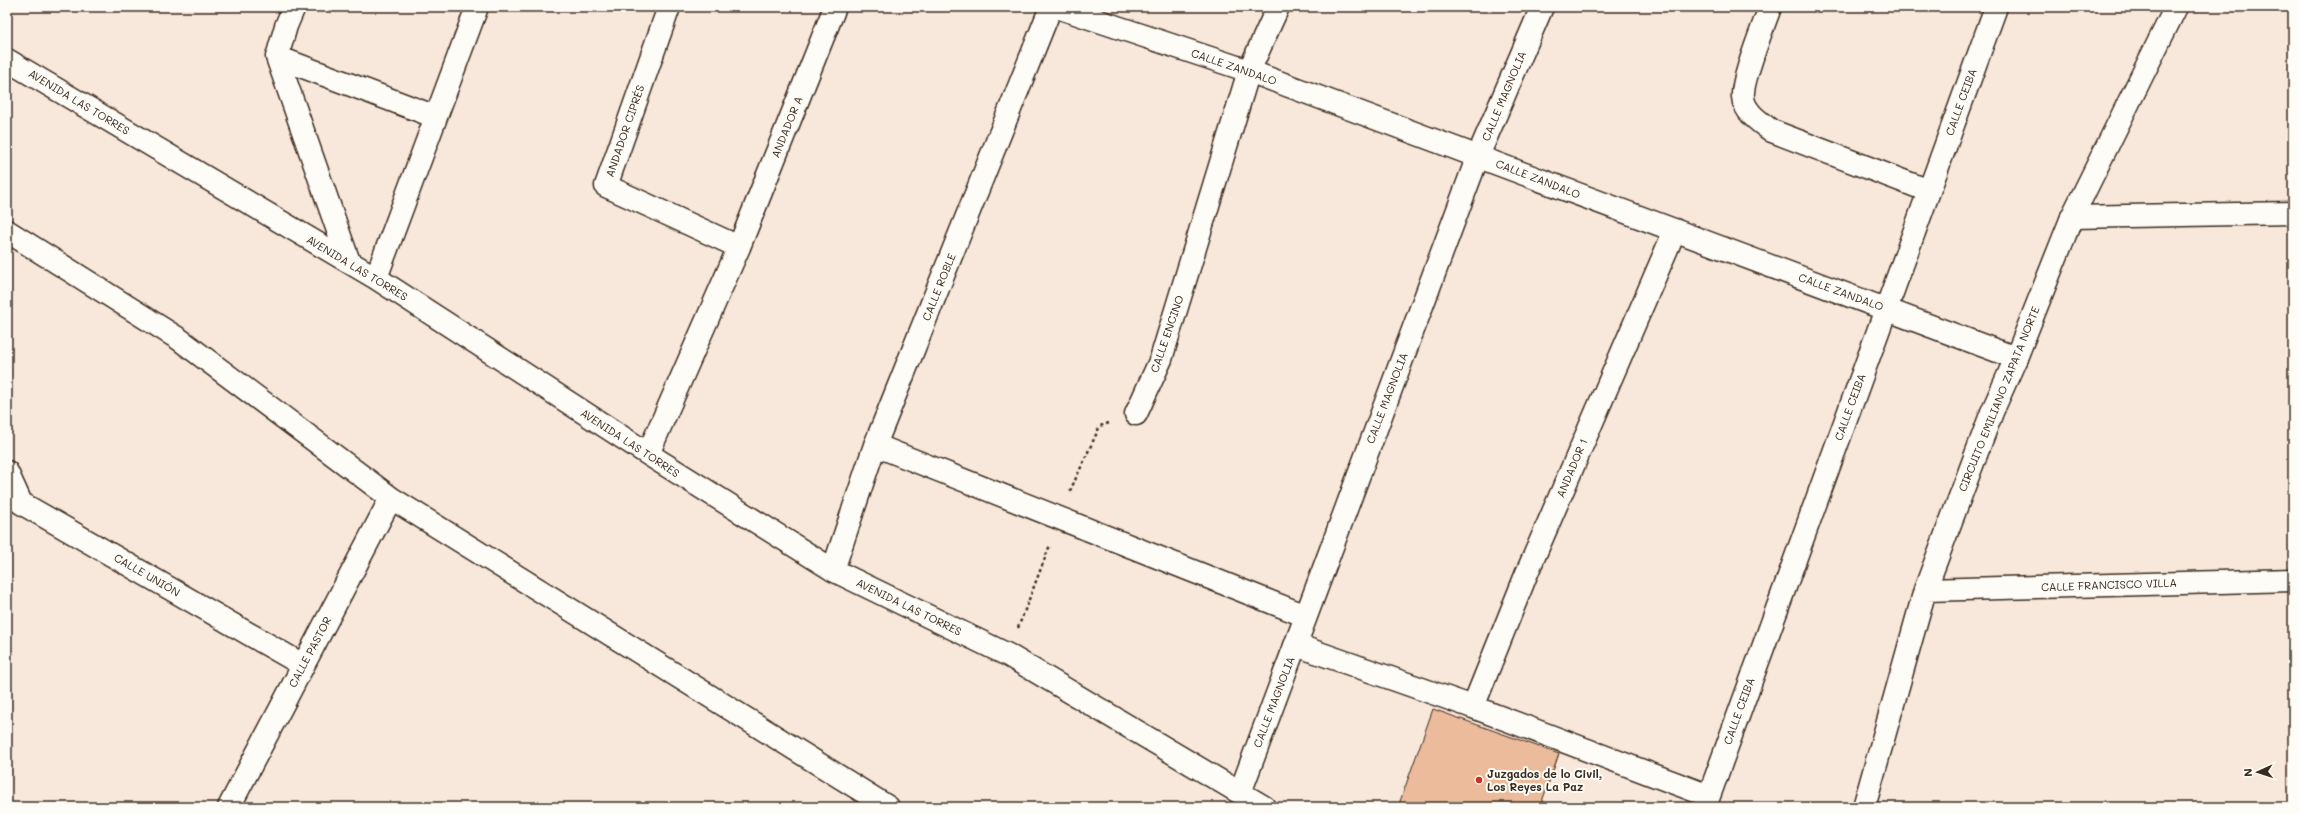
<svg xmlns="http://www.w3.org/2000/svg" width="2300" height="814" font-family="Mali,sans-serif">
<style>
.building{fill:#ebbb9b;stroke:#3b2a1e}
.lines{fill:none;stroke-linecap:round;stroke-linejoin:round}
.street-casing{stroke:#3b2a1e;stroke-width:25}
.secondary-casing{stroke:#3b2a1e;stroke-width:25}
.path{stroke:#3b2a1e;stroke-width:2.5;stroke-dasharray:3 3;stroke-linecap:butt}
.street{stroke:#fdfcf7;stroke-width:22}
.secondary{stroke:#fdfcf7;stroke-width:22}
.poi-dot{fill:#c8321e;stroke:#fdfcf7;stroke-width:1.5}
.labels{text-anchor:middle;stroke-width:4;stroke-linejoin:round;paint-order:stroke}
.street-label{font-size:11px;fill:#3b2a1e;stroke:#fdfcf7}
.poi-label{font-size:11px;font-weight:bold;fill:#3b2a1e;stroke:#fdfcf7;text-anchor:start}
</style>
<rect width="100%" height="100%" fill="#f8e8db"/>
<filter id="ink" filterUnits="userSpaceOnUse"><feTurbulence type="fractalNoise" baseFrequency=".025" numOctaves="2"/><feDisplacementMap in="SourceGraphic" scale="8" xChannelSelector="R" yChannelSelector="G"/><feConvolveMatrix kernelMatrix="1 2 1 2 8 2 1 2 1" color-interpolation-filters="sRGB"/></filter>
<g filter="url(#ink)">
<path class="building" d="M1433 709 1559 754 1540 807H1398Z
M1384 804 1393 807H1383Z"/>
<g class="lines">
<defs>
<path id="street" d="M669 7 606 186 739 247
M1057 7 1249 71 2016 358
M1770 7C1764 25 1741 81 1743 97 1744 112 1761 123 1772 131L1929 191
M277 57 349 262
M277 57 436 117
M277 57 286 26 294 7
M7 60 376 278 648 454 833 570 1008 655 1264 807
M2072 217 2293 213
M7 231 179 339 391 498 888 807
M376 278 477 7
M1136 414 1161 359 1249 71 1278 7
M875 445 1306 616
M648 454 739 247 835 7
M7 472 21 503 303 665
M833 570 875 445 1051 7
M1296 645 1473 707 1709 796
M1473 707 1526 575 1675 230
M1240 793 1478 156 1542 7
M229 807 391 498
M1705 807 1996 7"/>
<path id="secondary" d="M1925 590 2293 580
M1864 807 1925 590 1992 412 2016 358 2072 217 2176 7"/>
</defs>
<use href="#street" class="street-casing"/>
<use href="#secondary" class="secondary-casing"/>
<path class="path" d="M1070 491 1100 426 1109 423
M1018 628 1050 545"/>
<use href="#street" class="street"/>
<use href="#secondary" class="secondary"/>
</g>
</g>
<circle class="poi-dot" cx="1479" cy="780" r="4"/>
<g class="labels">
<g class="street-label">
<text transform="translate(1234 67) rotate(19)" y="4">CALLE ZANDALO</text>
<text transform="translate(1504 96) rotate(-67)" y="4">CALLE MAGNOLIA</text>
<text transform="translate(79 102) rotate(31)" y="4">AVENIDA LAS TORRES</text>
<text transform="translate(1961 102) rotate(-70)" y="4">CALLE CEIBA</text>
<text transform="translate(787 127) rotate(-68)" y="4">ANDADOR A</text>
<text transform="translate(625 131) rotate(-71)" y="4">ANDADOR CIPRÉS</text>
<text transform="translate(1538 179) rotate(21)" y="4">CALLE ZANDALO</text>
<text transform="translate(357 268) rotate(31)" y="4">AVENIDA LAS TORRES</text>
<text transform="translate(939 287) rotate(-68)" y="4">CALLE ROBLE</text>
<text transform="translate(1841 292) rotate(20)" y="4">CALLE ZANDALO</text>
<text transform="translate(1167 334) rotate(-71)" y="4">CALLE ENCINO</text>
<text transform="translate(1387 398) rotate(-69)" y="4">CALLE MAGNOLIA</text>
<text transform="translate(1999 399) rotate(-68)" y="4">CIRCUITO EMILIANO ZAPATA NORTE</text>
<text transform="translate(1850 407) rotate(-70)" y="4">CALLE CEIBA</text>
<text transform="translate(630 443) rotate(33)" y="4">AVENIDA LAS TORRES</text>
<text transform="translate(1572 468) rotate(-67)" y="4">ANDADOR 1</text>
<text transform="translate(147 575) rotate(30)" y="4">CALLE UNIÓN</text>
<text transform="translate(2109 585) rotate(-2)" y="4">CALLE FRANCISCO VILLA</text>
<text transform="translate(909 607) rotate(26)" y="4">AVENIDA LAS TORRES</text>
<text transform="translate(310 652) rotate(-62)" y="4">CALLE PASTOR</text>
<text transform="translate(1274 702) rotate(-69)" y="4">CALLE MAGNOLIA</text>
<text transform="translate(1739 711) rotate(-70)" y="4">CALLE CEIBA</text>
</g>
<g class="poi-label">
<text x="1487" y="778">Juzgados de lo Civil,<tspan x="1487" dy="13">Los Reyes La Paz</tspan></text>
</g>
</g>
<rect width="2300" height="814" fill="none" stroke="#fdfcf7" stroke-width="24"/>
<rect x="12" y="12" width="2276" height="790" fill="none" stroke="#3b2a1e" stroke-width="1.5" filter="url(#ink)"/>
<g transform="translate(2258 772) rotate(267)" stroke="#fdfcf7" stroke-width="3" paint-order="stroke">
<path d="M0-3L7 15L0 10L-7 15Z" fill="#3b2a1e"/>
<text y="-6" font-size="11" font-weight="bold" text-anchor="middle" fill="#3b2a1e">N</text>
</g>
</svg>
